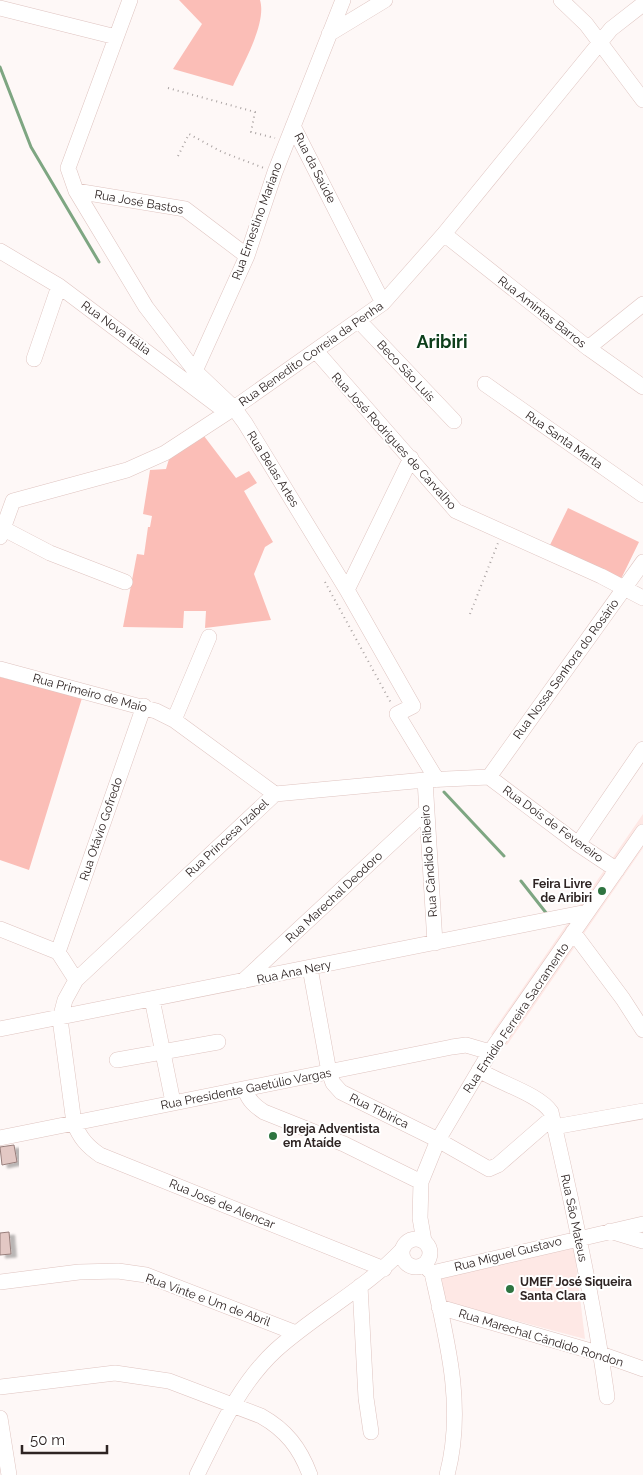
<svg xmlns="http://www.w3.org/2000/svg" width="643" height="1475" font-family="Raleway,sans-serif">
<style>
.built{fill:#fee8e5}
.green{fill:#fbbeb7}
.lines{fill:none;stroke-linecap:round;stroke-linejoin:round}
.stream{stroke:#7ea682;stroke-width:3}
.building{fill:#e3c8c4;stroke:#987f7c;filter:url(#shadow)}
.minor-casing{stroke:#dfc4c0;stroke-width:16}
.path{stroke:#aba4a3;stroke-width:2;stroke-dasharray:1 4;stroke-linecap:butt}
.minor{stroke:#fff;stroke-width:15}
.poi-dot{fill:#2e7440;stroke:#fff;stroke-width:2}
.labels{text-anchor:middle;stroke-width:4;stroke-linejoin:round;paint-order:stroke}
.street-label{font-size:12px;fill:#2e2423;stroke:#fff}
.poi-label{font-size:12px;font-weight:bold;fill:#2e2423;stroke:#fff;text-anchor:start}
.district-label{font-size:18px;font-weight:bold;fill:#0d3f1c;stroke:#fff}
</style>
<defs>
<filter id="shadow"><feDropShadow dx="5.5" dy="3" stdDeviation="1" flood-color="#0004"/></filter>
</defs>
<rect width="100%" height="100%" fill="#fef8f7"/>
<path class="built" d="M643 814V848L507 1045 491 1034Z
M574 1247 585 1339 446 1302 439 1277Z"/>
<path class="green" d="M179 0H260C267 23 243 64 233 86L173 69 202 24Z
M204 436 236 478 249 471 257 483 244 491 273 542 265 547 254 574 271 620 205 628 206 611H184L183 628 123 627 137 554 144 555 148 527H150L152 516 143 514 150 470 166 469 169 459Z
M568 508 639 542 621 579 550 545Z
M0 677 82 698 29 870 0 860Z"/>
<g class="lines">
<path class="stream" d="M0 67 31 147 99 262
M444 792 504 856
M521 881 547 914"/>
</g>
<path class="building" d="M14 1145 17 1162 2 1165 0 1147Z
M9 1232 11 1254 0 1255V1233Z"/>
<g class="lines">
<defs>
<path id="minor" d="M130 0 68 168 76 191 146 307 195 371 234 408 245 423 347 590 413 706 397 714 437 780
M561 0 586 24 643 100
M0 8 116 37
M329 34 385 0
M293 126 383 303
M76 191 185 209 247 256
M444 234 588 348 643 387
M0 251 59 286 225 411
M359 321 454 421
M588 348 643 304
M316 351 456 511 601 576 643 598
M34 359 59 286
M195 371 247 256 275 172 343 0
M485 384 643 495
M13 501 127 470 165 453 234 408 383 303 444 234 611 29 643 4
M4 529 50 553 125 582
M0 537 13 501
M347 590 411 458
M0 669 156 711 174 720 275 794
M174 720 209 637
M489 777 643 562
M489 777 578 844 617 870
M425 780 435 943
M578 844 643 749
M0 929 58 952 76 980
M573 932 623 999 643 1030
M58 952 144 706
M310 968 329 1072 333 1083 341 1092 438 1140 489 1169 498 1165 552 1118
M243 981 426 811
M152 999 173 1102
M0 1029 587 912
M117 1060 218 1042
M479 1070C499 1083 539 1094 551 1112 573 1206 594 1302 607 1397
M245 1090C249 1101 255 1106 264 1112L344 1144 421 1182
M554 1127 643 1111
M0 1138 452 1047 466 1045 490 1052
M610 1231 643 1241
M402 1253a14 14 0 1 1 28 0a14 14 0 1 1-28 0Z
M424 1241 420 1218 421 1182 438 1140 490 1052 643 832
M424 1265 432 1273C447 1340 465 1407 447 1475
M384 1269 100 1155C87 1146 80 1138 74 1123L60 1019 65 1000 76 980 275 794 425 780 489 777
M432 1273 643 1224
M0 1282 79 1272 118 1271 146 1275 296 1333
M360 1286 366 1398 371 1432
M439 1307 601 1354 643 1369
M0 1387 115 1373 169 1381 261 1416C286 1430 300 1448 310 1475
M0 1418 9 1475
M197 1475C219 1431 239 1384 276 1350 316 1314 365 1289 402 1250"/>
</defs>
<use href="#minor" class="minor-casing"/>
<path class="path" d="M168 88 255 112 251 132 275 138
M178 156 189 134 222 152 264 168
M325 582 391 703
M470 614 498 543"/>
<use href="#minor" class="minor"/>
</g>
<g class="poi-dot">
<circle cx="602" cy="891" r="5"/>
<circle cx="273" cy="1136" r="5"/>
<circle cx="510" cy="1289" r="5"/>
</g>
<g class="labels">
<g class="street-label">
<text transform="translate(315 168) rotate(63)" y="4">Rua da Saúde</text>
<text transform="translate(139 202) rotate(10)" y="4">Rua José Bastos</text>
<text transform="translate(257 221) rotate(-70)" y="4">Rua Ernestino Mariano</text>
<text transform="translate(542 312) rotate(38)" y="4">Rua Amintas Barros</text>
<text transform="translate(116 328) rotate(36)" y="4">Rua Nova Itália</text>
<text transform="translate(311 354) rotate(-35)" y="4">Rua Benedito Correia da Penha</text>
<text transform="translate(406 371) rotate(47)" y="4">Beco São Luís</text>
<text transform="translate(564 440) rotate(35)" y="4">Rua Santa Marta</text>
<text transform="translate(394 441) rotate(48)" y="4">Rua José Rodrigues de Carvalho</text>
<text transform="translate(273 469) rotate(58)" y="4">Rua Belas Artes</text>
<text transform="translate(566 669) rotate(-54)" y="4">Rua Nossa Senhora do Rosário</text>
<text transform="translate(90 693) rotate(15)" y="4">Rua Primeiro de Maio</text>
<text transform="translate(553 824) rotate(36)" y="4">Rua Dois de Fevereiro</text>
<text transform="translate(101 829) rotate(-71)" y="4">Rua Otávio Gofredo</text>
<text transform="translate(227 838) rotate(-43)" y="4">Rua Princesa Izabel</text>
<text transform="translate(429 861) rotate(-94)" y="4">Rua Cândido Ribeiro</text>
<text transform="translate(334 897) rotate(-43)" y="4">Rua Marechal Deodoro</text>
<text transform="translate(294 972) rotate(-12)" y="4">Rua Ana Nery</text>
<text transform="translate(516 1018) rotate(-56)" y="4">Rua Emídio Ferreira Sacramento</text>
<text transform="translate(246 1089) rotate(-11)" y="4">Rua Presidente Gaetúlio Vargas</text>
<text transform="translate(379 1111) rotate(26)" y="4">Rua Tibirica</text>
<text transform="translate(222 1204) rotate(22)" y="4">Rua José de Alencar</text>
<text transform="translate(574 1218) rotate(78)" y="4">Rua São Mateus</text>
<text transform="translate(508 1254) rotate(-14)" y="4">Rua Miguel Gustavo</text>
<text transform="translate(208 1300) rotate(20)" y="4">Rua Vinte e Um de Abril</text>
<text transform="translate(541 1338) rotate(17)" y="4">Rua Marechal Cândido Rondon</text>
</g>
<g class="poi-label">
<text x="592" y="888" text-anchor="end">Feira Livre<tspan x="592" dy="14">de Aribiri</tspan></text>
<text x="283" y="1133">Igreja Adventista<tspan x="283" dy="14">em Ataíde</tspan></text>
<text x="520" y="1286">UMEF José Siqueira<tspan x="520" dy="14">Santa Clara</tspan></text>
</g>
<g class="district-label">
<text x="442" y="348">Aribiri</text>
</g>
</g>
<path d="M22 1445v8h85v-8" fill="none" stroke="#2e2423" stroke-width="2.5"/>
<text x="30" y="1445" font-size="15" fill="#2e2423" stroke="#ffffff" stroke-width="4" paint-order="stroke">50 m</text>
</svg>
